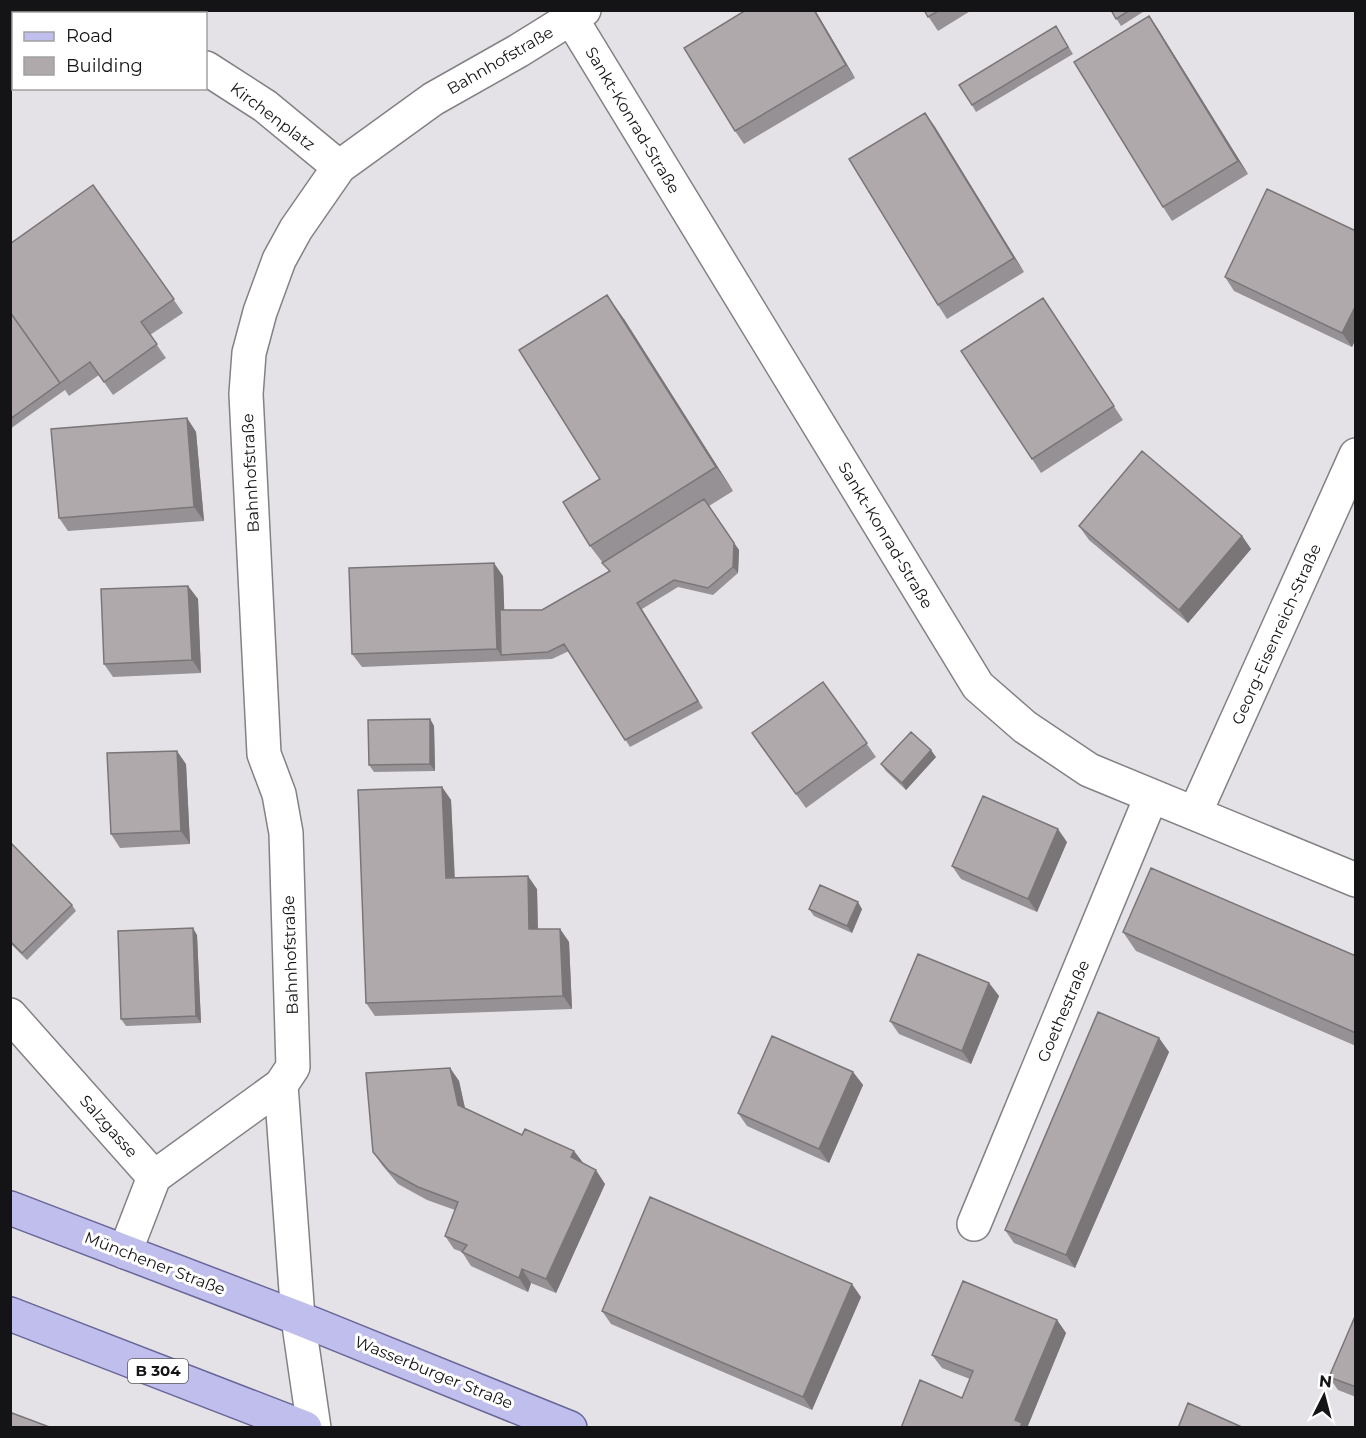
<svg xmlns="http://www.w3.org/2000/svg" width="1366" height="1438" font-family="Montserrat,sans-serif">
<style>
.lines{fill:none;stroke-linecap:round;stroke-linejoin:round}
.street-casing{stroke:#848185;stroke-width:36}
.primary-casing{stroke:#686698;stroke-width:36}
.street{stroke:#fff;stroke-width:33}
.primary{stroke:#c0beec;stroke-width:33}
.wall{fill:#969194}
.shaded-wall{fill:#7a7678}
.building{fill:#afa9ac;stroke:#7a7678;stroke-width:1.5}
.labels{text-anchor:middle;stroke-width:6;stroke-linejoin:round;paint-order:stroke}
.shield{fill:#fff;stroke:#5a5a5b;stroke-width:1.5}
.shield-label{font-size:15px;font-weight:bold;fill:#141315}
.street-label{font-size:16px;fill:#141315;stroke:#fff}
</style>
<rect width="100%" height="100%" fill="#e5e2e7"/>
<g class="lines">
<defs>
<path id="street" d="M10 17H14
M571 18 978 686 1025 727 1089 770 1356 880
M206 68 265 106 339 167
M1195 813 1356 455
M10 1015 154 1177
M281 1085 298 1318 314 1428
M154 1177 281 1085 293 1067 286 833 279 794 264 754 246 394 249 353 260 312 279 260 296 229 339 167 433 99 518 51 584 10
M974 1224 1151 797
M125 1252 154 1177"/>
<path id="primary" d="M10 1208 298 1318 570 1428
M10 1314 305 1428"/>
</defs>
<use href="#street" class="street-casing"/>
<use href="#primary" class="primary-casing"/>
<use href="#street" class="street"/>
<use href="#primary" class="primary"/>
</g>
<path class="wall" d="M746 10H815L855 78 744 144 735 131Z
M924 10H972L938 31Z
M1111 10H1146L1121 26Z
M1149 16 1158 29 1248 174 1172 221 1163 207Z
M1056 26 1073 54 976 112 972 105Z
M925 113 935 127 1024 272 947 319 938 305Z
M93 185 183 313 150 335 166 358 113 395 99 375 69 396 65 390 10 429V244Z
M1356 231V338L1352 347 1234 291 1225 277Z
M1043 298 1123 420 1041 473 1032 459Z
M624 319 733 491 709 506 739 550 738 573 713 595 678 587 642 609 703 708 630 747 569 651 552 659 362 667 352 654 503 576 504 610H542L609 571 590 546Z
M187 418 196 432 204 521 68 531 59 518Z
M1079 526 1242 536 1251 549 1188 623 1089 540Z
M188 586 198 599 201 673 113 677 104 664Z
M823 682 876 757 806 808 752 733Z
M430 719 434 726 435 771 374 772 369 765Z
M936 757 906 790 886 771 881 764Z
M186 764 190 844 120 848 111 834Z
M442 787 451 800 455 878 537 889 538 929H560L569 942 572 1009 375 1016 366 1003Z
M10 842 72 905 76 911 27 960 10 943Z
M1067 842 1037 912 961 879 952 866Z
M809 909H862L852 933 814 916Z
M1123 932 1356 956V1046L1136 951Z
M197 935 201 1023 126 1026 121 1019Z
M989 983 999 996 971 1064 899 1034 890 1021Z
M1159 1038 1169 1052 1075 1268 1014 1243 1005 1230Z
M450 1068 459 1081 465 1108 522 1135 574 1151 583 1163 605 1184 556 1293 531 1283 528 1292 471 1266 462 1252 454 1249 445 1236 455 1210 427 1200 398 1184 382 1165 373 1152Z
M853 1072 863 1085 829 1163 747 1126 738 1113Z
M861 1297 812 1410 611 1324 602 1311Z
M1356 1314V1397L1338 1390 1329 1377Z
M1057 1320 1066 1333 1027 1428H901L962 1398 970 1379 942 1368 932 1355Z"/>
<path class="shaded-wall" d="M814 10H815L855 78 846 65Z
M1149 16 1158 29 1248 174 1238 161Z
M925 113 935 127 1024 272 1014 258Z
M607 295 624 319 733 491 716 467Z
M1356 305V338L1352 347 1342 333Z
M187 418 196 432 204 521 194 507Z
M1242 536 1251 549 1188 623 1179 610Z
M734 543 739 550 738 573 733 567Z
M494 563 503 576 506 655H501L497 649Z
M188 586 198 599 201 673 192 660Z
M430 719 434 726 435 771 430 764Z
M931 750 936 757 906 790 902 783Z
M177 751 186 764 190 844 181 831Z
M442 787 451 800 455 891 446 878Z
M1058 829 1067 842 1037 912 1028 899Z
M528 876 537 889 538 943 529 929Z
M858 902 862 909 852 933 847 926Z
M193 928 197 935 201 1023 196 1016Z
M560 929 569 942 572 1009 563 996Z
M989 983 999 996 971 1064 962 1051Z
M1159 1038 1169 1052 1075 1268 1066 1255Z
M450 1068 459 1081 467 1118 458 1105Z
M853 1072 863 1085 829 1163 819 1149Z
M574 1151 584 1164 571 1157Z
M596 1170 605 1184 556 1293 546 1279Z
M522 1269 531 1283 528 1292 519 1278Z
M852 1284 861 1297 812 1410 803 1397Z
M1057 1320 1066 1333 1027 1428H1020L1015 1420Z"/>
<path class="building" d="M746 10H814L846 65 735 131 684 48Z
M924 10H940L928 17Z
M1111 10H1130L1116 19Z
M1149 16 1238 161 1163 207 1074 62Z
M1056 26 1068 47 972 105 959 85Z
M925 113 1014 258 938 305 849 159Z
M93 185 174 299 141 322 157 344 104 382 90 362 60 383 10 312V244Z
M1267 189 1356 231V305L1342 333 1225 277Z
M607 295 716 467 590 546 563 502 600 479 519 350Z
M1043 298 1114 406 1032 459 961 351Z
M10 312 60 383 10 419Z
M187 418 194 507 59 518 51 429Z
M1142 451 1242 536 1179 610 1079 526Z
M704 499 734 543 733 567 708 588 674 580 637 603 698 701 625 740 564 644 548 652 501 655 500 610H542L610 571 602 563Z
M494 563 497 649 352 654 349 568Z
M188 586 192 660 104 664 101 589Z
M823 682 867 743 796 794 752 733Z
M430 719V764L369 765 368 720Z
M911 732 931 750 902 783 881 764Z
M177 751 181 831 111 834 107 753Z
M442 787 446 878 528 876 529 929H560L563 996 366 1003 358 790Z
M983 796 1058 829 1028 899 952 866Z
M10 842 72 905 22 953 10 941Z
M1151 868 1356 956V1033L1123 932Z
M820 885 858 902 847 926 809 909Z
M193 928 196 1016 121 1019 118 931Z
M918 954 989 983 962 1051 890 1021Z
M1098 1012 1159 1038 1066 1255 1005 1230Z
M772 1036 853 1072 819 1149 738 1113Z
M450 1068 458 1105 522 1135 525 1129 574 1151 571 1157 596 1170 546 1279 522 1269 519 1278 462 1252 467 1245 445 1236 458 1202 418 1187 389 1171 373 1152 366 1073Z
M650 1197 852 1284 803 1397 602 1311Z
M963 1281 1057 1320 1015 1420 1022 1423 1020 1428H901L920 1380 962 1398 973 1371 932 1355Z
M1356 1314V1387L1329 1377Z
M1188 1403 1244 1428H1178Z
M12 1413 52 1428H10V1416Z"/>
<g class="labels">
<rect class="shield" x="128" y="1359" width="60" height="24" rx="4.5"/>
<g class="shield-label">
<text x="158" y="1376">B 304</text>
</g>
<g class="street-label">
<text transform="translate(500 60) rotate(-30)" y="6">Bahnhofstraße</text>
<text transform="translate(273 116) rotate(37)" y="6">Kirchenplatz</text>
<text transform="translate(633 120) rotate(59)" y="6">Sankt-Konrad-Straße</text>
<text transform="translate(250 473) rotate(-93)" y="6">Bahnhofstraße</text>
<text transform="translate(886 535) rotate(59)" y="6">Sankt-Konrad-Straße</text>
<text transform="translate(1276 634) rotate(-66)" y="6">Georg-Eisenreich-Straße</text>
<text transform="translate(290 955) rotate(-92)" y="6">Bahnhofstraße</text>
<text transform="translate(1063 1011) rotate(-67)" y="6">Goethestraße</text>
<text transform="translate(109 1126) rotate(48)" y="6">Salzgasse</text>
<text transform="translate(155 1263) rotate(21)" y="6">Münchener Straße</text>
<text transform="translate(434 1372) rotate(22)" y="6">Wasserburger Straße</text>
</g>
</g>
<rect width="1366" height="1438" fill="none" stroke="#141315" stroke-width="24"/>
<rect x="12" y="12" width="195" height="78" fill="#ffffff" stroke="#a1a1a1" stroke-width="1.5"/>
<rect x="24" y="32" width="30" height="9" fill="#c0beec" stroke="#a1a1a1" stroke-width="1.5"/>
<text x="66" y="42" font-size="18" fill="#141315">Road</text>
<rect x="24" y="57" width="30" height="18" fill="#afa9ac" stroke="#a1a1a1" stroke-width="1.5"/>
<text x="66" y="72" font-size="18" fill="#141315">Building</text>
<g transform="translate(1324 1396) rotate(6)" stroke="#ffffff" stroke-width="4.5" paint-order="stroke">
<path d="M0-4.5L10 22L0 15L-10 22Z" fill="#141315"/>
<text y="-9" font-size="16" font-weight="bold" text-anchor="middle" fill="#141315">N</text>
</g>
</svg>
